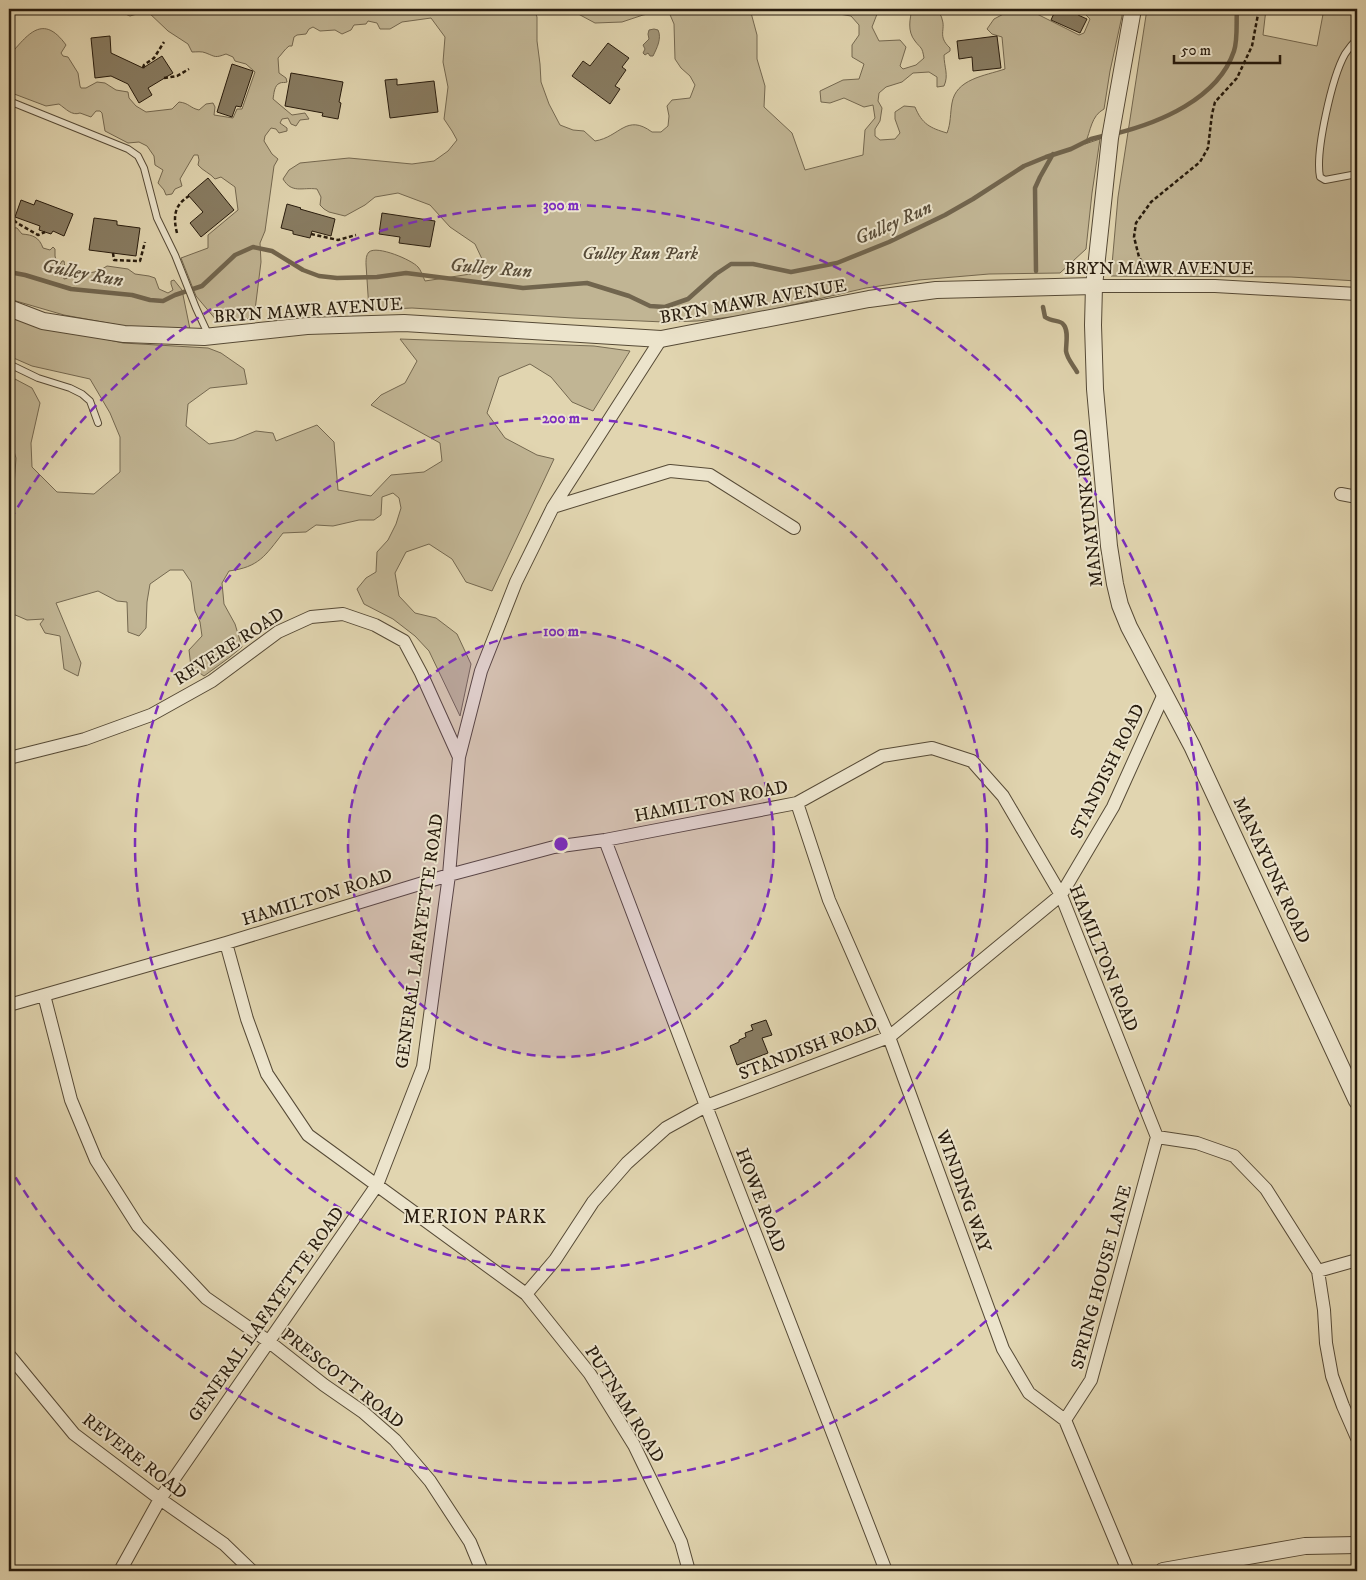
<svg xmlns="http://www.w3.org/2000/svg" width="1366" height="1580" font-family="'IM FELL DW Pica',serif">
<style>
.green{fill:#c1b594;stroke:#746850}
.water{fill:#a29679;stroke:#71654e}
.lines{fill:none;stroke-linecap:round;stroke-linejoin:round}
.stream{stroke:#71654e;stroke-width:4.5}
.building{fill:#887c62;stroke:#271b0d}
.service-casing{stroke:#564a36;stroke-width:8}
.minor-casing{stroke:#564a36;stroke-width:14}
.tertiary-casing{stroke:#564a36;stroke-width:18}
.path{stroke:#271b0d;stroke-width:2.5;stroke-dasharray:4 2.5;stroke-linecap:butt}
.service{stroke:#ece4cc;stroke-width:6}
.minor{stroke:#ece4cc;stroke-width:12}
.tertiary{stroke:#ece4cc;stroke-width:16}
.ring{fill:none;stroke:#7b2cbf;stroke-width:2.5;stroke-dasharray:9 6}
.labels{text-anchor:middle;stroke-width:4;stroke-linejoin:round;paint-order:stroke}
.park-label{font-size:18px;font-style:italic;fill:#554936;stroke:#ece4cc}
.street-label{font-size:18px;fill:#271b0d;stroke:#ece4cc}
.water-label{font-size:19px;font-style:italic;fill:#584c38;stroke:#ece4cc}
.neighbourhood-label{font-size:19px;letter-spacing:1px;fill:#271b0d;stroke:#ece4cc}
.centre{fill:#7b2cbf;stroke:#ece4cc;stroke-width:2.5}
.ring-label{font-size:15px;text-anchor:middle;font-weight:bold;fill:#7b2cbf;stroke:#ece4cc;stroke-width:4;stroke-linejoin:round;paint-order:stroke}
</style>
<rect width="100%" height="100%" fill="#e1d5b0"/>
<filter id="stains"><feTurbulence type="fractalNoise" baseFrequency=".004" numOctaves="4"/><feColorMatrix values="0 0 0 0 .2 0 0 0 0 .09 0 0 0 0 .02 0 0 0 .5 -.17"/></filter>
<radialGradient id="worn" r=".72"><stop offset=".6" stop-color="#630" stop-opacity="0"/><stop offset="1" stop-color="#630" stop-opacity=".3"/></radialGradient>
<path class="green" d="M113 9H188L193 11 228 13 229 9H534L537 17V41L540 64 541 82 549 104 560 125 573 130 584 131 595 141C620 137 626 113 652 132H661L668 126 669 116 667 106 672 100 690 98 695 85 690 76 681 68 675 59 674 24 668 10 643 15 622 22 595 23 569 9H750L757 35V59L765 86 764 107 792 133 805 170 863 155 865 130 875 118 873 105 864 107 844 98 830 103 821 102 820 91 843 80 859 79 864 64 852 57V45L859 35V25L851 16 839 14V9H879L872 27 879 41 900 40 906 47 900 66 903 69 916 65 924 58C922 46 921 49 915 41 907 31 910 19 912 9H940L938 11C939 14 942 16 942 19 946 30 937 36 950 48V51L944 55C944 67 949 75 944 86L937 87V77L929 72 913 73 902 82 886 87 879 93 878 101 882 108 880 121 875 129V136L880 140 895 139 900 133 895 119V112L904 106 915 107C922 124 930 128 947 133 951 123 950 114 952 103 956 79 984 76 1005 69L1002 37 992 34 987 29 994 19 1013 9H1027L1079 35 1084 33 1090 19 1083 12 1085 9H1122V16L1110 71 1104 109C1091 116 1091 130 1085 144L1100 139 1092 193 1086 249 1060 273 989 274 919 280 866 288 748 315 697 321 664 322 573 318 412 308 369 310 366 264C366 260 366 255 369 252 377 245 412 260 418 267 421 270 423 277 425 281L477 273 482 259 475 244 450 227 430 205 398 193 375 197 365 205 345 216 329 212 324 209 320 205 321 197 317 189C302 187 292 194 283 179L289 170 300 163 349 158 412 164 434 161 448 151 457 140 452 131 444 119 448 87 443 62 445 37 431 18 402 22 390 29H380L377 23 368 21 366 24 354 25 351 30 342 34 335 30 320 31 313 27 309 29 306 34 297 35 294 37 292 46H289C284 50 282 54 278 58L279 73 286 78 287 82C285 83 282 82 280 83 274 85 274 94 273 99L292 115 305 113 309 119 300 120 296 126 291 124 288 118 282 119 280 123 287 128V131L279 133 276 129 271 128 265 136 264 141 272 154 278 159 274 166 265 231 260 243 261 262 254 318 217 321 196 296 181 258 208 248V235L238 210 235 187 221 177 215 179C210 173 203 171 198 165L199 160 198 155H194L180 179 182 186 175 189 172 194 166 195 164 190 158 183 163 170 155 165 154 156 147 146 139 142 128 143 105 131 102 113 100 111H96L91 117 80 113C72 116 66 109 59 104L46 106 9 92V56C28 34 43 13 66 45L61 53 63 56 68 57 78 73 80 86 81 88H86L97 82 105 83 116 90 128 92 129 98 136 106 146 112 172 109 179 102C189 103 190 108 199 110L206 104 213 103 215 107 214 115 233 118 237 109H242L255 72 246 64 235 61 233 57 226 54C215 58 216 57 206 53 202 51 196 52 192 52L188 44 168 31 147 11 130 16Z
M1147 9H1266L1263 35 1317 46 1324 9H1357V281L1291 277 1111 276 1118 197Z
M9 227 17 228 22 234C33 235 39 237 43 248L50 250 53 247 55 249V256L58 268 62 261H64C66 268 62 273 64 279L72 277 80 270 89 273 99 271 107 266 128 269 135 274 149 276 155 278 159 289 168 293 173 290 171 284V281L174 280 182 290 191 334 124 326 64 315 9 299Z
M9 318 123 343 208 348 221 353 244 369 247 384 210 388 188 404 186 426 209 444 234 440 256 431 273 433 276 441 317 425 334 442 338 490 371 496 391 475 424 472 442 461 440 443 371 405 381 395 405 383 417 361 400 339 594 346 630 351 593 411 572 402 551 377 530 364 499 377 487 413 505 438 537 455 554 459 492 591 466 582 452 559 429 544 406 552 395 573 399 596 415 613 436 618 457 634 471 664 460 716 429 651 415 636 393 619 364 604 357 589 366 578 376 572 377 552 388 540 396 524 401 508 399 498 393 493 382 497 381 515 374 520H359L333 526 316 525 306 532 283 533C265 556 259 567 229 571L222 583 224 604 235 624 242 647 230 657 204 676 191 667 189 650 202 636 200 622 195 611 191 582 183 570H170L150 584 147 602 146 628 139 636 128 632 127 602 117 601 98 591 56 603 81 663 78 676 64 669 60 636 45 633 40 624 44 619 27 620 13 614 14 625 12 630 9 629V493L14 486 16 458 11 441H9V401L15 379 32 388 40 403 31 443 32 467 57 492 94 494 120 472V437L110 413 90 379 32 366 9 356Z"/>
<path class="water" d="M654 29 658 30C662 38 657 48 653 56H650L648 53 645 55 643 53 645 49 643 45 649 39 648 34 649 30Z"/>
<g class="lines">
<path class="stream" d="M1114 134C1159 123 1218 99 1234 51 1238 39 1236 22 1237 9
M1036 271 1035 188 1040 177 1053 154
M9 272 25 275 71 289 132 295 150 300 163 301 175 295 202 286 235 255 253 247 272 251 303 270 319 276 337 278 377 277 406 273 523 288 587 283 629 296 650 306 665 307 688 299 716 274 731 264H753L791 272 837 263 889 242 945 215 973 199 1024 166 1046 157 1071 149 1091 139 1107 135
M1043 307 1045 317C1052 322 1060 320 1063 324 1069 330 1066 343 1066 351 1067 359 1074 366 1077 372"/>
</g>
<path class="building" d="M1056 9H1081L1078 15 1087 19 1080 33 1051 20Z
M110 36 111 53 143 68 162 56 173 73 148 88 152 95 139 103 128 84 111 76 95 78 91 38Z
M997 36 1001 68 973 71 972 57 959 59 957 41Z
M608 43 629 58 622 67 626 70 615 86 620 89 610 104 572 76 583 61 590 66Z
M232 64 253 71 241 107 236 106 232 117 217 112Z
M291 73 343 82 339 102 341 103 338 119 322 116 323 113 285 106Z
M397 79V85L434 81 438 112 390 118 385 80Z
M208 178 234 210 201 237 190 223 203 212 188 195Z
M21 200 34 205 36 200 73 214 64 236 53 231 51 234 39 230 40 226 15 217Z
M287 204 301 208 300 209 335 219 331 236 312 231 310 238 293 234V231L281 228Z
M382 213 435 221 430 247 399 243 400 237 379 234Z
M94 218 117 221V225L140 228 136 256 89 250Z
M766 1020 772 1035 762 1038 768 1053 737 1065 730 1046 739 1042V1040L746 1037 745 1033 753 1030 751 1025Z"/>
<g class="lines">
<defs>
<path id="service" d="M1357 39C1353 43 1349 48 1345 54 1332 77 1315 152 1320 177L1325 180 1357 174
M9 101 128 149 138 156 144 168 157 218 175 255 196 308 209 336
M9 364 38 378 70 388 82 394 90 401 98 423"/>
<path id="minor" d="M1094 286H1215L1357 294
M1341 494 1357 497
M553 507 670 471 710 475 794 528
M9 758 85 739 151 715 212 681 278 632 311 617 343 614 375 625 404 641 421 673 459 757
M797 803 829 900 889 1037 1003 1349 1029 1393 1065 1420 1128 1571
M605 840 706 1106 886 1571
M226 943 247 1019 267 1074 308 1135 526 1294 590 1374 634 1445 681 1542 689 1571
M44 995 71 1100 96 1160 138 1226 206 1298 268 1341 324 1385 363 1412 395 1440 430 1481 470 1542 482 1571
M9 1005 226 943 449 875 554 847 605 840 797 803 882 756 932 748 972 761 1003 796 1061 895 1157 1137 1197 1143 1234 1156 1266 1189 1318 1271 1324 1310 1326 1343 1332 1376 1343 1406 1357 1438
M1318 1271 1357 1260
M526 1294 555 1260 593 1202 627 1163 666 1128 706 1106 889 1037 1061 895 1113 807 1164 694
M9 1355 74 1434 160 1499 224 1544 252 1571
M1065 1420 1091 1380 1157 1137
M120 1571 160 1499 377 1185 423 1067 449 875 459 757 481 671 516 582 553 507 661 339"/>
<path id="tertiary" d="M1133 9 1110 138 1094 286 1093 325 1095 389 1109 546 1115 584 1120 605 1129 627 1192 746 1357 1101
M9 308 43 321 124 334 204 337 307 326 404 323 661 339 869 299 936 290 1094 286
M1163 1571 1305 1546 1357 1545"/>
</defs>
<use href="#service" class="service-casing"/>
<use href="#minor" class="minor-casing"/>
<use href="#tertiary" class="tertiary-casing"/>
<path class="path" d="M143 68 144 65 154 58 164 42
M164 78 177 76 189 69
M9 216 17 223 38 235 45 232
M177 233C173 217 174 205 189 196
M311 234 338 240 356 235
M113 253 114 260 140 261 145 242
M1149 273 1139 257 1134 237 1136 223 1151 202 1200 162 1208 148 1212 114 1215 102 1237 78 1252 46 1259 9"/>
<use href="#service" class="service"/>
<use href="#minor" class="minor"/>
<use href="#tertiary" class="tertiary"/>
</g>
<circle cx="561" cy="844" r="213" fill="#7b2cbf" fill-opacity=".12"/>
<g class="ring">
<circle cx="561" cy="844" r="213"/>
<circle cx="561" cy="844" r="426"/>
<path d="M10 520A639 639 0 1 1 10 1168"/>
</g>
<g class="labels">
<g class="park-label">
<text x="640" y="259">Gulley Run Park</text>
</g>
<g class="street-label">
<text x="1159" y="274">BRYN MAWR AVENUE</text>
<text transform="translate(753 301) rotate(-10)" y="6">BRYN MAWR AVENUE</text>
<text transform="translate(308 310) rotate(-4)" y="6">BRYN MAWR AVENUE</text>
<text transform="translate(1088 508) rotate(-96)" y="6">MANAYUNK ROAD</text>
<text transform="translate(229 646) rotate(-33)" y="6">REVERE ROAD</text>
<text transform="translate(1107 771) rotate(-64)" y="6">STANDISH ROAD</text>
<text transform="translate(711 801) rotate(-11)" y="6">HAMILTON ROAD</text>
<text transform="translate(1272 870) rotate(65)" y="6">MANAYUNK ROAD</text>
<text transform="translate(317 897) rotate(-17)" y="6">HAMILTON ROAD</text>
<text transform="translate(419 941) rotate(-82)" y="6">GENERAL LAFAYETTE ROAD</text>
<text transform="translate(1104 958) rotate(68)" y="6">HAMILTON ROAD</text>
<text transform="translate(808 1048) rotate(-21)" y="6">STANDISH ROAD</text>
<text transform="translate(964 1191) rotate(70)" y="6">WINDING WAY</text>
<text transform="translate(761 1200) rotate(69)" y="6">HOWE ROAD</text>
<text transform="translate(1101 1277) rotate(-75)" y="6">SPRING HOUSE LANE</text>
<text transform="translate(266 1314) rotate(-55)" y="6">GENERAL LAFAYETTE ROAD</text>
<text transform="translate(343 1378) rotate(38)" y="6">PRESCOTT ROAD</text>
<text transform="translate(625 1404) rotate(58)" y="6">PUTNAM ROAD</text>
<text transform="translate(135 1456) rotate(38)" y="6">REVERE ROAD</text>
</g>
<g class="water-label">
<text transform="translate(893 222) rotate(-24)" y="7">Gulley Run</text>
<text transform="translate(491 267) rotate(5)" y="7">Gulley Run</text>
<text transform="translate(83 272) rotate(11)" y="7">Gulley Run</text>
</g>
<g class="neighbourhood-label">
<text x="475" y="1223">MERION PARK</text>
</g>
</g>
<circle cx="561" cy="844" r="8" class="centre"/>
<g class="ring-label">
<text x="561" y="210">300 m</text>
<text x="561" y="423">200 m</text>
<text x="561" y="636">100 m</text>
</g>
<rect width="1366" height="1580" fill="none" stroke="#e1d5b0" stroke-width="30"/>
<rect x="10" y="10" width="1346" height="1560" fill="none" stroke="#271b0d" stroke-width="2.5"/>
<rect x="15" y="15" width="1336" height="1550" fill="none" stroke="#271b0d"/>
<path d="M1174 55v8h106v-8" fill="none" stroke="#271b0d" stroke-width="2.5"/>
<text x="1181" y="55" font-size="15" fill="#271b0d" stroke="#ece4cc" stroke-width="4" paint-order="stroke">50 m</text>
<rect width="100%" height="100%" filter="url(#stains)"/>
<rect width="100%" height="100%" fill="url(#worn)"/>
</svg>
